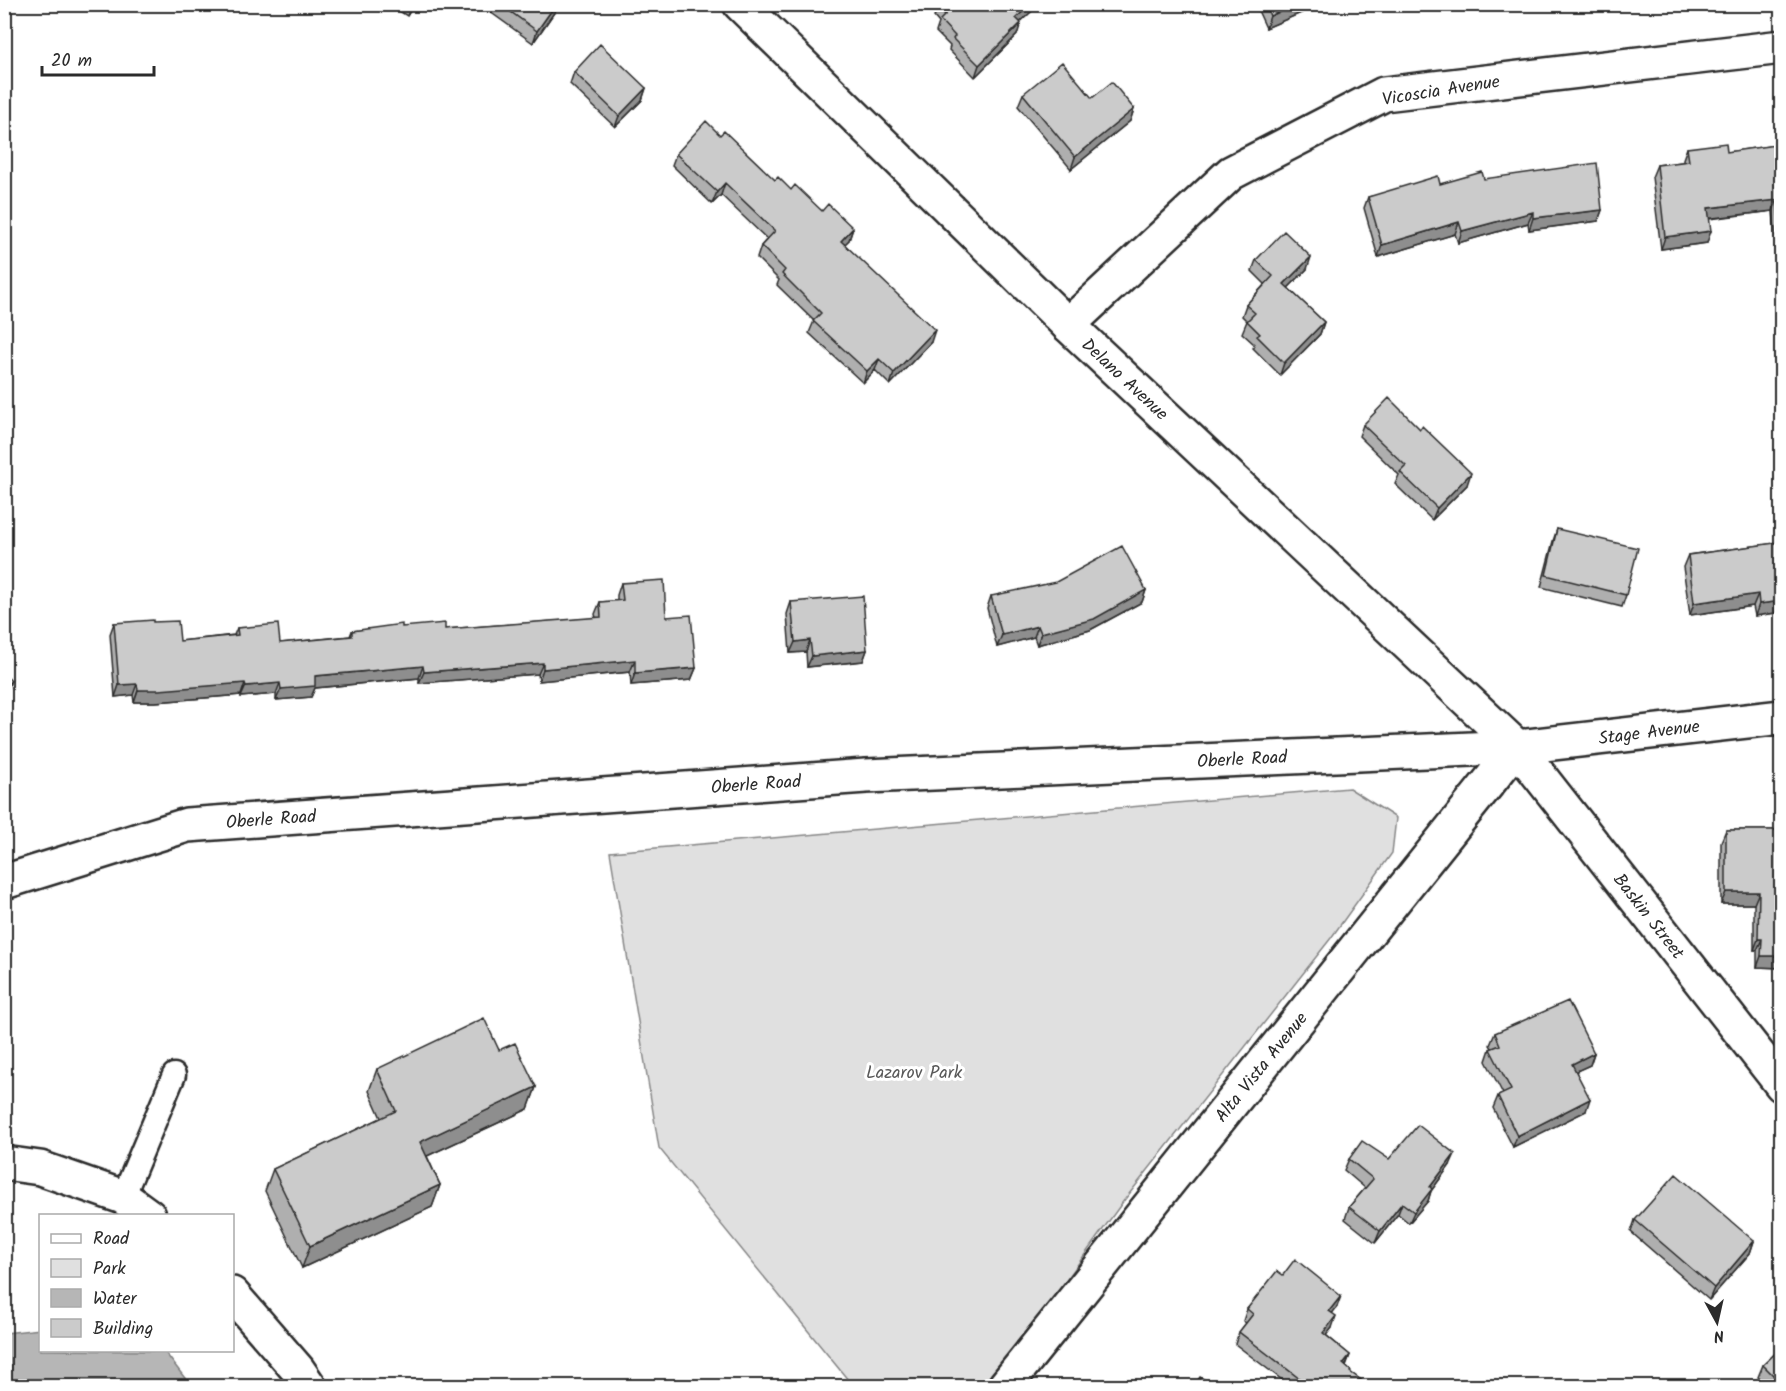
<svg xmlns="http://www.w3.org/2000/svg" width="1786" height="1391" font-family="Kalam,sans-serif">
<style>
.green{fill:#e0e0e0;stroke:#868686;stroke-width:1.5}
.water{fill:#b6b6b6;stroke:#7e7e7e;stroke-width:1.5}
.lines{fill:none;stroke-linecap:round;stroke-linejoin:round}
.service-casing{stroke:#2b2b2b;stroke-width:27}
.minor-casing{stroke:#2b2b2b;stroke-width:38}
.tertiary-casing{stroke:#2b2b2b;stroke-width:38}
.service{stroke:#fff;stroke-width:22}
.minor{stroke:#fff;stroke-width:33}
.tertiary{stroke:#fff;stroke-width:33}
.wall{fill:#afafaf;stroke:#2b2b2b;stroke-width:1.5}
.shaded-wall{fill:#8e8e8e;stroke:#2b2b2b;stroke-width:1.5}
.building{fill:#cbcbcb;stroke:#2b2b2b;stroke-width:1.5}
.labels{text-anchor:middle;stroke-width:6;stroke-linejoin:round;paint-order:stroke}
.street-label{font-size:18px;fill:#2b2b2b;stroke:#fff}
.park-label{font-size:18px;fill:#585858;stroke:#fff}
</style>
<rect width="100%" height="100%" fill="#fff"/>
<filter id="ink" filterUnits="userSpaceOnUse"><feTurbulence type="fractalNoise" baseFrequency=".0167" numOctaves="2"/><feDisplacementMap in="SourceGraphic" scale="12" xChannelSelector="R" yChannelSelector="G"/><feConvolveMatrix kernelMatrix="1 2 1 2 8 2 1 2 1" color-interpolation-filters="sRGB"/></filter>
<g filter="url(#ink)">
<path class="green" d="M1349 788 1396 818 1392 853 1331 938 1122 1203 990 1386H853L659 1148 610 852Z"/>
<path class="water" d="M40 1329V1350L164 1351 191 1386H5V1333Z"/>
<g class="lines">
<defs>
<path id="service" d="M123 1197 174 1075"/>
<path id="minor" d="M1068 325 1231 173 1384 94 1782 47
M4 882 187 825 866 776 1517 747 1782 717
M4 1163 40 1168 123 1197 149 1216
M232 1294 298 1370 309 1386
M1005 1386 1517 747"/>
<path id="tertiary" d="M740 4 1068 325 1517 747 1782 1085"/>
</defs>
<use href="#service" class="service-casing"/>
<use href="#minor" class="minor-casing"/>
<use href="#tertiary" class="tertiary-casing"/>
<use href="#service" class="service"/>
<use href="#minor" class="minor"/>
<use href="#tertiary" class="tertiary"/>
</g>
<path class="wall" d="M388 4H414L407 16Z
M479 4H560L533 43Z
M1255 4H1322L1266 28Z
M938 6 1033 10 1020 22 1017 35 975 77 949 50 950 46 936 32 939 23 934 17Z
M574 72 646 88 642 100 615 127 570 84Z
M1023 94 1092 98 1134 109 1130 121 1071 169 1018 106Z
M720 135 775 180 822 211 853 228 849 240 844 244 931 342 890 385 875 370 863 383 809 333 814 321 777 285 779 280 757 258 761 246 767 239 721 195 712 204 672 165 676 154Z
M1782 144V241L1776 242 1773 211 1709 219 1707 243 1661 249 1652 177 1657 165 1683 162V159L1687 148 1727 152Z
M1484 179 1602 210 1598 221 1529 230 1528 223 1458 243 1455 234 1378 257 1364 208 1368 197 1440 184Z
M1256 260 1307 269 1288 288 1324 322 1320 334 1280 375 1253 348 1254 344 1242 333 1247 321 1242 316 1246 305 1265 284 1252 271Z
M1363 425 1420 429 1467 485 1432 520 1395 484 1399 475 1359 436Z
M1557 529 1626 595 1622 607 1541 587 1553 541Z
M1782 542V612L1755 616 1753 606 1690 615 1683 567 1688 555Z
M621 583 666 617 696 668 691 680 631 685 630 672 539 681 538 674 419 683V678L315 688 311 697 276 700V694L241 697V695L155 702H134L133 695 115 697 110 634 114 623 153 622 180 641 234 635 237 628 280 643 350 636 352 631 402 627 445 629 596 618 595 614 600 602 617 601V595Z
M1146 590 1142 602 1090 630 1037 645 1034 637 997 647 987 608 991 596Z
M791 602 867 650 863 661 807 667 806 652 790 653 787 614Z
M1726 830H1782V968L1757 967V950H1754V904H1721V842Z
M1495 1033 1594 1053 1590 1065 1576 1071 1586 1111 1513 1147 1493 1108 1498 1096 1503 1094 1486 1061 1490 1049 1492 1048 1490 1045Z
M499 1050 536 1087 528 1109 427 1156 440 1185 432 1207 302 1268 265 1191 273 1169 381 1118 369 1091 377 1069Z
M1349 1159H1389L1450 1165 1431 1191 1428 1201 1409 1223 1398 1214 1375 1243 1345 1219 1349 1207 1365 1188 1344 1170Z
M1635 1220 1754 1241 1750 1253 1709 1300 1631 1232Z
M1283 1275 1337 1307 1332 1313V1328L1326 1335 1350 1355 1346 1366 1351 1373 1361 1380 1359 1386H1290L1235 1344 1239 1332 1246 1323 1243 1321 1247 1309Z
M1782 1347V1386H1768L1758 1377 1763 1365Z"/>
<path class="shaded-wall" d="M412 4H414L407 16Z
M556 4H560L533 43 537 31Z
M1031 4H1035L1033 10 1012 30 1016 18Z
M1298 4H1322L1266 28 1270 16Z
M1021 23 1017 35 975 77 979 65Z
M646 88 642 100 615 127 619 116Z
M1134 109 1130 121 1071 169 1075 157Z
M725 183 721 195 712 204 717 192Z
M1777 200 1773 211 1704 219 1708 208Z
M1602 210 1598 221 1529 230 1533 218Z
M1533 212 1528 223 1458 243 1462 231Z
M1459 222 1455 234 1378 257 1382 245Z
M853 228 849 240 836 253 841 241Z
M1780 230H1782V241L1776 242Z
M1711 231 1707 243 1661 249 1665 237Z
M1311 257 1307 269 1280 296 1284 284Z
M1324 322 1320 334 1280 375 1284 363Z
M935 330 931 342 890 385 894 373Z
M879 359 875 370 863 383 867 371Z
M1471 473 1467 485 1432 520 1437 508Z
M1146 590 1142 602 1090 630 1037 645 1041 633Z
M1758 594 1753 606 1690 615 1694 603Z
M1782 601V612L1755 616 1759 604Z
M1038 626 1034 637 997 647 1002 635Z
M810 640 806 652 790 653 795 642Z
M867 650 863 661 807 667 812 656Z
M635 660 630 672 539 681 543 669Z
M543 663 538 674 419 683 424 672Z
M423 666 419 678 315 688 311 697 276 700 281 689 315 676Z
M696 668 691 680 631 685 635 673Z
M11 681 7 692 4 694V686Z
M245 683 241 695 155 702H134L138 690Z
M280 683 276 694 241 697 246 686Z
M137 684 133 695 115 697 119 685Z
M1726 892H1759L1754 904H1721Z
M1758 939H1762L1757 950H1754Z
M1761 956H1782V968L1757 967Z
M1594 1053 1590 1065 1568 1075 1572 1064Z
M536 1087 528 1109 412 1163 420 1142Z
M1590 1099 1586 1111 1513 1147 1517 1136Z
M1455 1154 1450 1165 1431 1191 1428 1201 1409 1223 1414 1212 1430 1187Z
M440 1185 432 1207 302 1268 310 1246Z
M1402 1203 1398 1214 1375 1243 1380 1231Z
M1754 1241 1750 1253 1709 1300 1714 1288Z
M1341 1296 1337 1307 1325 1323 1329 1311Z
M1336 1316 1332 1328 1319 1344 1323 1333Z
M1350 1355 1345 1367 1343 1364Z"/>
<path class="building" d="M500 4H556L537 31Z
M939 4H1031L1016 18 1021 23 979 65 953 39 955 36 940 20 946 14 938 6Z
M1265 4H1298L1270 16Z
M600 44 646 88 619 116 574 72Z
M1062 62 1092 98 1112 82 1134 109 1075 157 1023 94Z
M706 121 720 135 724 131 775 180 778 177 791 190 795 185 822 211 828 204 853 228 841 241 935 330 894 373 879 359 867 371 813 321 821 313 782 274 785 270 761 246 775 231 725 183 717 192 676 154Z
M1726 143 1727 152 1782 144V230H1780L1777 200 1708 208 1711 231 1665 237 1657 165 1689 161 1687 148Z
M1597 163 1602 210 1533 218V212L1462 231 1459 222 1382 245 1368 197 1438 176 1440 184 1482 172 1484 179Z
M1284 231 1311 257 1284 284 1324 322 1284 363 1257 336 1260 334 1247 321 1255 313 1246 305 1273 276 1256 260Z
M1389 398 1420 429 1422 426 1471 473 1437 508 1400 472 1406 466 1363 425Z
M1557 529 1638 548 1626 595 1546 575Z
M1782 542V601L1759 604 1758 594 1694 603 1688 555Z
M1122 546 1146 590 1094 619 1041 633 1038 626 1002 635 991 596 1056 582Z
M664 580 666 617 691 615 696 668 635 673V660L543 669V663L424 672 423 666 315 676V686L281 689 280 683 246 686 245 683 159 690H138L137 684 119 685 114 623 153 620V622L178 621 180 641 238 635 237 628 278 624 280 643 352 636V631L402 624V627L445 623V629L601 617 600 602 623 600 621 583Z
M863 596 867 650 812 656 810 640 795 642 791 602Z
M4 673 11 681 4 686Z
M1726 830H1782V956H1761L1762 939H1758L1759 892H1726Z
M1568 1001 1594 1053 1572 1064 1590 1099 1517 1136 1498 1096 1511 1090 1490 1049 1500 1045 1495 1033Z
M484 1018 499 1050 515 1043 536 1087 420 1142 440 1185 310 1246 273 1169 396 1111 377 1069Z
M1418 1125 1455 1154 1430 1187 1432 1189 1414 1212 1402 1203 1380 1231 1349 1207 1373 1179 1349 1159 1362 1141 1389 1159Z
M1676 1174 1754 1241 1714 1288 1635 1220Z
M1295 1259 1341 1296 1329 1311 1336 1316 1323 1333 1350 1355 1343 1364 1351 1371 1350 1372 1361 1380 1356 1386H1309L1239 1332 1253 1314 1247 1309 1277 1271 1283 1275Z
M1782 1347V1386H1771L1778 1380 1763 1365Z
M1200 1377 1216 1386H1194Z"/>
</g>
<g class="labels">
<g class="street-label">
<text transform="translate(1441 90) rotate(-9)" y="6">Vicoscia Avenue</text>
<text transform="translate(1125 379) rotate(43)" y="6">Delano Avenue</text>
<text transform="translate(1649 732) rotate(-7)" y="6">Stage Avenue</text>
<text transform="translate(1242 759) rotate(-3)" y="6">Oberle Road</text>
<text transform="translate(756 784) rotate(-4)" y="6">Oberle Road</text>
<text transform="translate(271 819) rotate(-4)" y="6">Oberle Road</text>
<text transform="translate(1649 916) rotate(52)" y="6">Baskin Street</text>
<text transform="translate(1261 1067) rotate(-51)" y="6">Alta Vista Avenue</text>
</g>
<g class="park-label">
<text x="914" y="1078">Lazarov Park</text>
</g>
</g>
<rect width="1786" height="1391" fill="none" stroke="#fff" stroke-width="24"/>
<rect x="12" y="12" width="1762" height="1367" fill="none" stroke="#2b2b2b" stroke-width="2" filter="url(#ink)"/>
<rect x="39" y="1214" width="195" height="138" fill="#ffffff" stroke="#aaaaaa" stroke-width="1.5"/>
<rect x="51" y="1234" width="30" height="9" fill="#ffffff" stroke="#aaaaaa" stroke-width="1.5"/>
<text x="93" y="1244" font-size="18" fill="#2b2b2b">Road</text>
<rect x="51" y="1259" width="30" height="18" fill="#e0e0e0" stroke="#aaaaaa" stroke-width="1.5"/>
<text x="93" y="1274" font-size="18" fill="#2b2b2b">Park</text>
<rect x="51" y="1289" width="30" height="18" fill="#b6b6b6" stroke="#aaaaaa" stroke-width="1.5"/>
<text x="93" y="1304" font-size="18" fill="#2b2b2b">Water</text>
<rect x="51" y="1319" width="30" height="18" fill="#cbcbcb" stroke="#aaaaaa" stroke-width="1.5"/>
<text x="93" y="1334" font-size="18" fill="#2b2b2b">Building</text>
<g transform="translate(1717 1322) rotate(172)" stroke="#ffffff" stroke-width="4.5" paint-order="stroke">
<path d="M0-4.5L10 22L0 15L-10 22Z" fill="#2b2b2b"/>
<text y="-9" font-size="16" font-weight="bold" text-anchor="middle" fill="#2b2b2b">N</text>
</g>
<path d="M42 66v9h112v-9" fill="none" stroke="#2b2b2b" stroke-width="3"/>
<text x="51" y="66" font-size="18" fill="#2b2b2b" stroke="#ffffff" stroke-width="4.5" paint-order="stroke">20 m</text>
</svg>
